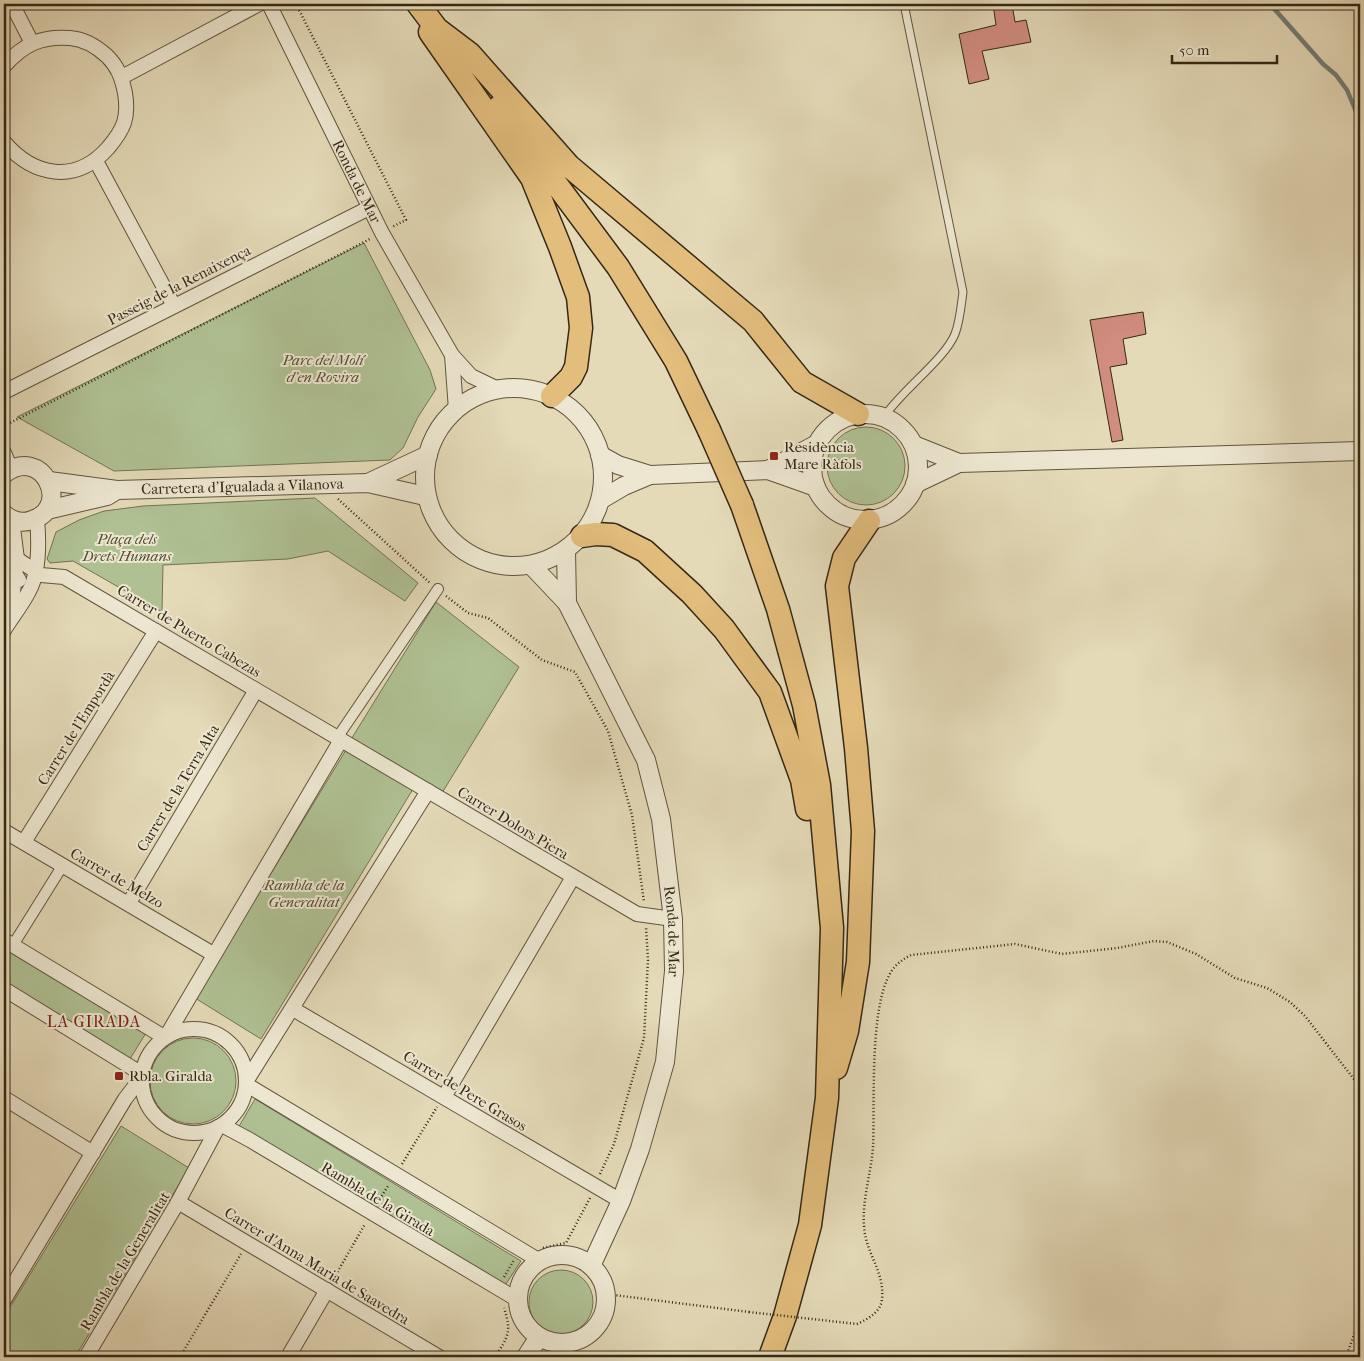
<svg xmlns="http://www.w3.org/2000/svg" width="1364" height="1361" font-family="'IM FELL French Canon',serif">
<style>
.green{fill:#afc193;stroke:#727454}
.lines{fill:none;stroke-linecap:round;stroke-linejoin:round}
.stream{stroke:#737e78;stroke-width:4.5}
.building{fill:#d18d80;stroke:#362815}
.service-casing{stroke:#62543e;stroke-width:9}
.pedestrian-casing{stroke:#62543e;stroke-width:12}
.minor-casing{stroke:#62543e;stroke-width:16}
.tertiary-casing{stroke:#62543e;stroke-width:20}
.trunk-casing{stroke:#362815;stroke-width:25}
.path{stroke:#362815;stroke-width:2.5;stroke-dasharray:1 2.5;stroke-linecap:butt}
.service{stroke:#ede7d1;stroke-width:7}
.pedestrian{stroke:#ede7d1;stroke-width:10}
.minor{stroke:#ede7d1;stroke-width:14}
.tertiary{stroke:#ede7d1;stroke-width:18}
.trunk{stroke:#e2bd7c;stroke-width:22}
.trunk-bridge-casing{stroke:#362815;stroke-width:25;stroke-linecap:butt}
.path-bridge{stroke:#362815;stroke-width:2.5;stroke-dasharray:1 2.5;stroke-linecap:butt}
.trunk-bridge{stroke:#e2bd7c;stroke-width:22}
.poi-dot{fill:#8f2418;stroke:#ede7d1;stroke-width:2}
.labels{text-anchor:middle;stroke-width:4;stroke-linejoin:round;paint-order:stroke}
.street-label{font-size:15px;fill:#362815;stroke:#ede7d1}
.park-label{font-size:15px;font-style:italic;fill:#544e34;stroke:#ede7d1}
.poi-label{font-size:15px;fill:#362815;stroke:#ede7d1;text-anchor:start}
.neighbourhood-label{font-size:16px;letter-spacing:1px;fill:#7a1f14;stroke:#ede7d1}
</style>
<rect width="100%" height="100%" fill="#e4dab8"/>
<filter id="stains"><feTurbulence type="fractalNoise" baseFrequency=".004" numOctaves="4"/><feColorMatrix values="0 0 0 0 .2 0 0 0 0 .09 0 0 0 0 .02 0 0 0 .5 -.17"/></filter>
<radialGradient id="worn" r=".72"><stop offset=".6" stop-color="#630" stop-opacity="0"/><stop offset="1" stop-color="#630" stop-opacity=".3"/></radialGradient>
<path class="green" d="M364 243 430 370 436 389 418 417 403 448 390 460 114 471 17 417Z
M827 466a39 39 0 1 1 78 0a39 39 0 1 1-78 0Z
M315 498 418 583 405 601 328 551 288 559 163 565 162 612 73 561 50 563 47 559 56 532 79 520 104 511 143 506Z
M436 602 519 667 442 793 350 741Z
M346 750 413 789 261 1039 195 998Z
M4 946 146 1033 128 1062 4 985Z
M150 1081a43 43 0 1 1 86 0a43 43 0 1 1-86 0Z
M255 1099 521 1261 504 1287 238 1128Z
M121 1126 189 1168 75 1357H4V1317Z
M529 1302a32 32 0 1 1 64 0a32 32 0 1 1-64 0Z"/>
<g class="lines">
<path class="stream" d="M1270 4 1323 64 1336 75 1347 90 1360 121"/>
</g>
<path class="building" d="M993 4H1012L1015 22 1026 20 1031 42 982 51 989 79 969 84 959 34 996 25Z
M1143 312 1146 334 1123 339 1127 364 1110 367 1123 440 1112 442 1090 320Z"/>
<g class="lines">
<defs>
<path id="service" d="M884 417C901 391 945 359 955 334 960 321 961 306 963 292L904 4"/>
<path id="pedestrian" d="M337 738 438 589
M13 945 63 865"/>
<g id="minor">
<path d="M12 4 32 43"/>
<path id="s1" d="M269 4 382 233 452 355 471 376 498 389"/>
<path d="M4 66C24 44 41 36 70 38 84 39 97 47 107 56 118 67 122 78 125 93 129 118 124 129 108 148 75 185 33 176 4 142"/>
<path d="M122 77 259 4"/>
<path d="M96 161 174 306"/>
<path d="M452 355 456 410"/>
<path d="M4 392 369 208"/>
<path d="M4 453 11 469"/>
<path d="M17 559 41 575 64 577 637 914 673 919"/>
<path d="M4 565 11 568 19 580"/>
<path d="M10 616 17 559 12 520"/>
<path d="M4 630C12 617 22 605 29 591 40 571 39 541 37 519"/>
<path d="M4 831 213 954"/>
<path d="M24 842 156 631"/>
<path d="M129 903 256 690"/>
<path d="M4 940 164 1037"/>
<path d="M4 989 142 1074"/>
<path d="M293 1009 621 1201"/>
<circle cx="194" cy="1081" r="52"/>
<path d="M167 1035 341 740"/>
<path d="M247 1080 428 791"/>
<path d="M247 1085 540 1261"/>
<path d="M444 1097 573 877"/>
<path d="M4 1098 93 1153"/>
<path d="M222 1125 250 1140 518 1300"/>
<path d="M178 1202 439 1357"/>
<path d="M4 1300 125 1099 141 1078"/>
<path d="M86 1357 178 1202 218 1127"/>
<path d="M288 1357 327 1290"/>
</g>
<g id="tertiary">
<circle cx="514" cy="477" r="89"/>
<circle cx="865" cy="467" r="53"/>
<path d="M914 445 959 463 1360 451"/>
<path d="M600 455 618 465 650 475 768 470 816 487"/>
<path d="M768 470 817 444"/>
<path d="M4 474C42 444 73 507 32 520 22 524 12 521 4 514"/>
<path id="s2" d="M49 481 117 490 368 483 425 496"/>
<path d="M368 483 428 455"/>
<path d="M915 484 959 463"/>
<path d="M602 499 624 486 650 475"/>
<path d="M47 510 107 496 115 491"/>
<path d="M566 550 567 603"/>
<path id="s3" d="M533 567 567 603 646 760 661 819 673 919 674 971 665 1062 640 1149 621 1201 591 1266"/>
<circle cx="562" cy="1299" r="44"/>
<path d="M526 1357 539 1337"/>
</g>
<path id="trunk" d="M418 4 446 41
M437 29 470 54 569 166 753 321 802 382 858 414
M430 32 532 178 560 247 578 297 581 328 576 367 571 377 552 396
M499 107 618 267 676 361 709 430
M742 505 778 609 804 705 819 785 832 928 827 1098 810 1225 785 1316 770 1357
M582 536 596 534 613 535 645 551 692 594 724 629 770 692 802 780 807 809
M836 1068 847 1031 858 962 863 831 856 748 837 586 844 558 869 521"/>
</defs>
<use href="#service" class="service-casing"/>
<use href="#pedestrian" class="pedestrian-casing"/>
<use href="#minor" class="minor-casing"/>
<use href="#tertiary" class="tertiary-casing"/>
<use href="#trunk" class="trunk-casing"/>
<path class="path" d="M296 4 406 220 392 227
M4 426 370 239
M338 499 430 583
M446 596 468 613 488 618 542 660 575 672 608 731 632 815 644 902
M402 1164 437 1107
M600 1174 614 1144 644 1038 648 960 646 927
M378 1202 388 1186
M543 1248 566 1243 590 1198
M504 1277 514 1260
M334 1278 365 1224
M606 1294 749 1312
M857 1324C868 1319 881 1312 882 1299 885 1272 865 1252 864 1226 862 1200 871 1174 873 1147 875 1104 869 1007 891 972 896 964 903 959 911 955L1015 944 1062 954 1117 948 1154 941 1167 942 1196 954 1235 978 1267 988 1290 1002 1305 1016 1360 1087
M180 1357 241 1254
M495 1357C508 1337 512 1332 504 1308
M1346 1357 1360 1318"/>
<use href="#service" class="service"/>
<use href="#pedestrian" class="pedestrian"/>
<use href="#minor" class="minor"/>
<use href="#tertiary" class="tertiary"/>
<use href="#trunk" class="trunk"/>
<defs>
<path id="trunk-bridge" d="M709 430 742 505"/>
</defs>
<use href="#trunk-bridge" class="trunk-bridge-casing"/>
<path class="path-bridge" d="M749 1312 857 1324"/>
<use href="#trunk-bridge" class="trunk-bridge"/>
</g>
<g class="poi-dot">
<rect x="769" y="451" width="10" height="10" rx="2.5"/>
<rect x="114" y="1071" width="10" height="10" rx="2.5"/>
</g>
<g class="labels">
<g class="street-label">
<text dy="5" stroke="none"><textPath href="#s1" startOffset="198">Ronda de Mar</textPath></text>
<text transform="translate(179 285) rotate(-27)" y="5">Passeig de la Renaixença</text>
<text dy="5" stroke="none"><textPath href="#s2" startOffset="194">Carretera d'Igualada a Vilanova</textPath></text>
<text transform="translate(189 631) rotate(31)" y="5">Carrer de Puerto Cabezas</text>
<text transform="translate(76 728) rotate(-58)" y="5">Carrer de l'Empordà</text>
<text transform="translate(178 788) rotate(-59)" y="5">Carrer de la Terra Alta</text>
<text transform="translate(513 823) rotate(31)" y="5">Carrer Dolors Piera</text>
<text transform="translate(117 878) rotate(30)" y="5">Carrer de Melzo</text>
<text dy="5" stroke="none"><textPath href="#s3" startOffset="399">Ronda de Mar</textPath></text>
<text transform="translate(465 1091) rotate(31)" y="5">Carrer de Pere Grasos</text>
<text transform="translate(378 1199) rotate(31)" y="5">Rambla de la Girada</text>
<text transform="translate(125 1261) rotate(-59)" y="5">Rambla de la Generalitat</text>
<text transform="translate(317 1266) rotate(31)" y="5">Carrer d'Anna Maria de Saavedra</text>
</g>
<g class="park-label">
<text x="323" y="365">Parc del Molí<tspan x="323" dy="17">d'en Rovira</tspan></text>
<text x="127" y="544">Plaça dels<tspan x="127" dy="17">Drets Humans</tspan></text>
<text x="304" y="890">Rambla de la<tspan x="304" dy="17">Generalitat</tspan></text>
</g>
<g class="poi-label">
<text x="784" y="452">Residència<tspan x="784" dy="17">Mare Ràfols</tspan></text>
<text x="129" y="1081">Rbla. Giralda</text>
</g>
<g class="neighbourhood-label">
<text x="94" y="1027">LA GIRADA</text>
</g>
</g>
<rect width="1364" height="1361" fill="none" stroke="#e4dab8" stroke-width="20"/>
<rect x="5" y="5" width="1354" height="1351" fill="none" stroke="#362815" stroke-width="2.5"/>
<rect x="10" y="10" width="1344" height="1341" fill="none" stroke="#362815"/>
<path d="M1172 55v8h105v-8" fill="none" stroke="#362815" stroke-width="2.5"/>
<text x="1179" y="55" font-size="15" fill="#362815" stroke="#ede7d1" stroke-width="4" paint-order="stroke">50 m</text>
<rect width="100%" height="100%" filter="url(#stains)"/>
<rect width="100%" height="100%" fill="url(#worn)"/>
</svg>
